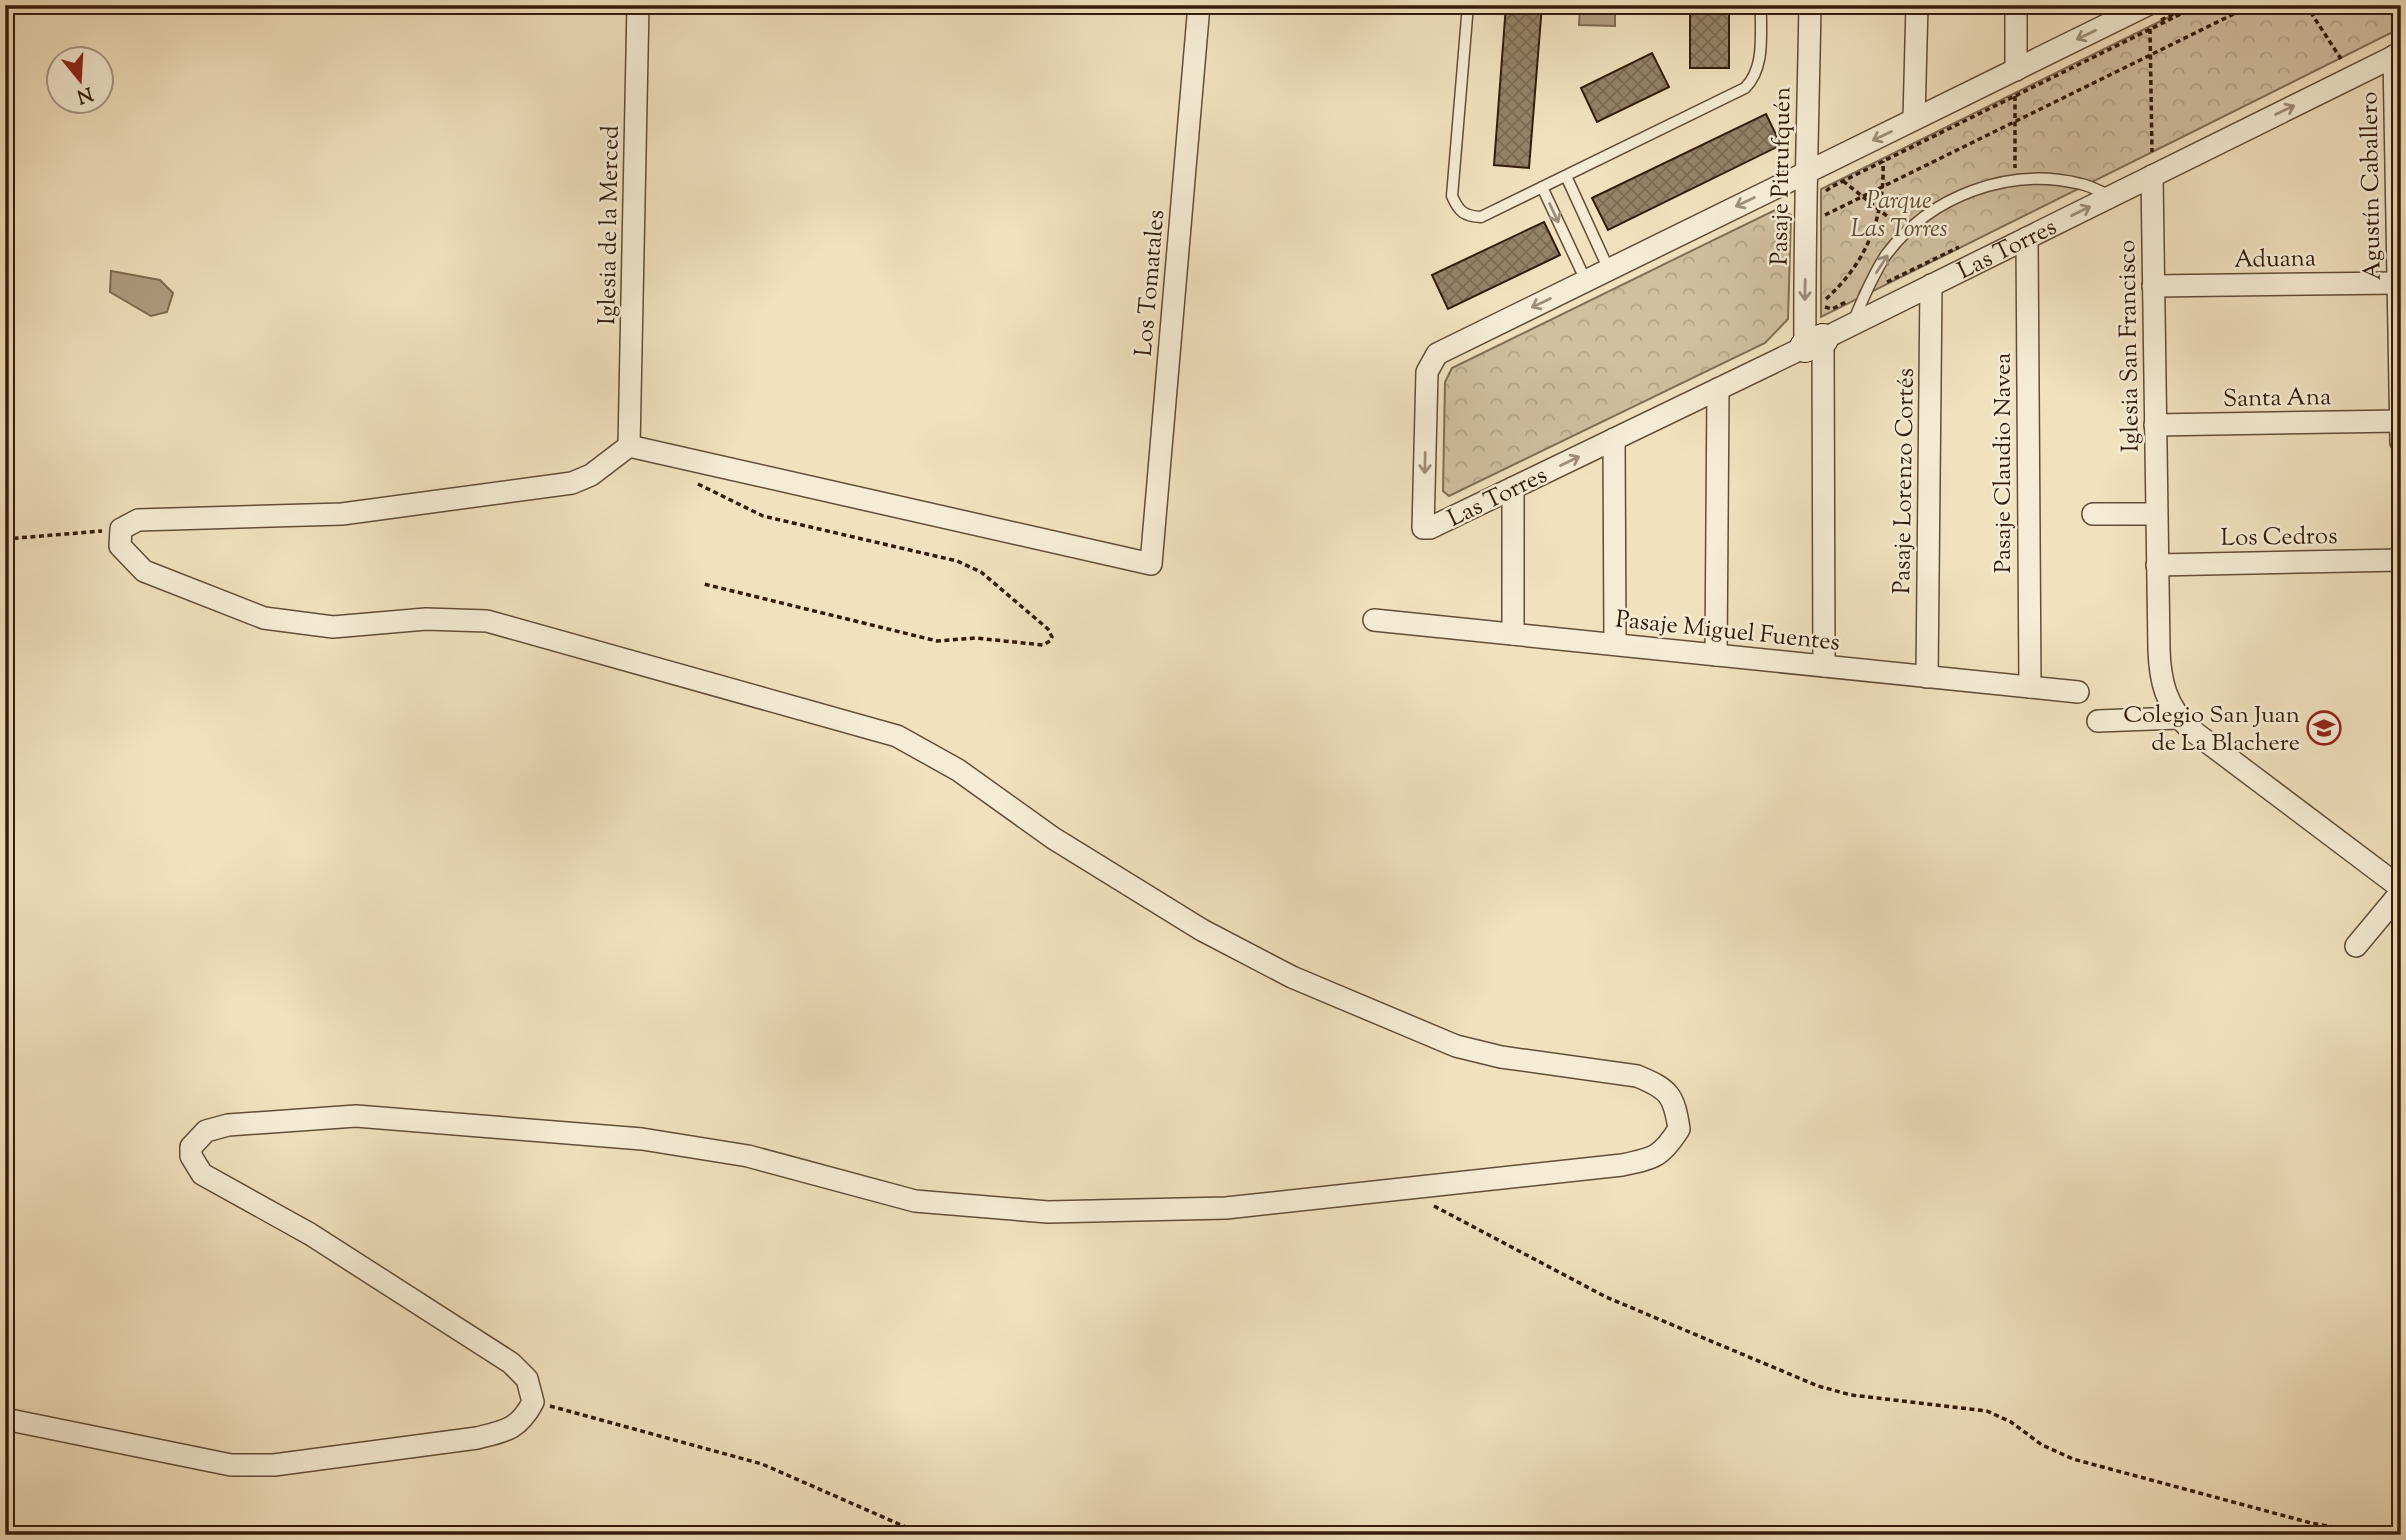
<svg xmlns="http://www.w3.org/2000/svg" width="2406" height="1540" font-family="'Sorts Mill Goudy',serif">
<style>
.park{fill:url(#park-crowns);stroke:#826d56;stroke-width:2}
.water{fill:#b19e81;stroke:#7f6a52;stroke-width:2}
.building{fill:url(#building-cross-hatch);stroke:#341b0b;stroke-width:2}
.lines{fill:none;stroke-linecap:round;stroke-linejoin:round}
.lane-casing{stroke:#634c38;stroke-width:13}
.street-casing{stroke:#634c38;stroke-width:24}
.secondary-casing{stroke:#341b0b;stroke-width:32}
.path{stroke:#341b0b;stroke-width:3.5;stroke-dasharray:5 3.5;stroke-linecap:butt}
.lane{stroke:#f6ecd5;stroke-width:10}
.street{stroke:#f6ecd5;stroke-width:21}
.secondary{stroke:#f6ecd5;stroke-width:30}
.oneway{stroke:#9f8e7a}
.labels{text-anchor:middle;stroke-width:5;stroke-linejoin:round;paint-order:stroke}
.street-label{font-size:24px;fill:#341b0b;stroke:#f6ecd5}
.park-label{font-size:24px;font-style:italic;fill:#634c38;stroke:#f6ecd5}
.poi-label{font-size:24px;fill:#341b0b;stroke:#f6ecd5;text-anchor:end}
</style>
<defs>
<pattern id="park-crowns" width="20" height="18" patternUnits="userSpaceOnUse" patternTransform="scale(1.75)"><rect width="20" height="18" fill="#d1bfa0"/><path d="M2 6a3 3 0 1 1 6 0M12 15a3 3 0 1 1 6 0" fill="none" stroke="#b4a488"/></pattern>
<pattern id="building-cross-hatch" width="8" height="8" patternUnits="userSpaceOnUse" patternTransform="scale(1.75)"><rect width="8" height="8" fill="#968268"/><path d="M0 0l8 8M0 8l8-8" fill="none" stroke="#7b6a54"/></pattern>
</defs>
<rect width="100%" height="100%" fill="#f1e1be"/>
<filter id="stains"><feTurbulence type="fractalNoise" baseFrequency=".00286" numOctaves="4"/><feColorMatrix values="0 0 0 0 .2 0 0 0 0 .09 0 0 0 0 .02 0 0 0 .5 -.17"/></filter>
<radialGradient id="worn" r=".72"><stop offset=".6" stop-color="#630" stop-opacity="0"/><stop offset="1" stop-color="#630" stop-opacity=".3"/></radialGradient>
<path class="park" d="M2193 5H2401V28L1821 317V189Z
M1777 209 1791 215 1788 319 1765 343 1449 496 1443 491 1445 382 1452 368Z"/>
<path class="water" d="M1580 6H1615V26L1579 25Z
M111 271 160 280 173 293 167 312 151 316 110 292Z"/>
<path class="building" d="M1506 5H1542L1529 168 1494 165Z
M1690 5H1729V68H1690Z
M1652 53 1669 87 1597 122 1581 88Z
M1766 114 1781 145 1608 230 1592 198Z
M1544 222 1560 255 1448 309 1432 275Z"/>
<g class="lines">
<defs>
<path id="lane" d="M1468 5 1452 196C1459 212 1464 216 1481 217L1745 88C1766 67 1760 33 1761 5
M1566 176 1609 270
M1542 187 1586 281
M1853 322C1863 299 1872 276 1886 255 1930 196 2009 166 2081 184 2091 186 2101 192 2111 196"/>
<g id="street">
<path d="M1810 5C1808 119 1804 233 1805 347L1430 528H1423L1427 372 1437 354 1769 191 1836 158 2147 5"/>
<path d="M2016 5V70"/>
<path d="M2394 56 2401 442"/>
<path d="M1914 119 1917 5"/>
<path d="M2152 176 2159 650C2160 681 2166 706 2190 729L2401 888"/>
<path d="M2027 238 2030 687"/>
<path d="M2153 286 2398 283"/>
<path d="M2155 425 2400 421"/>
<path d="M1614 439 1615 644"/>
<path d="M629 446 1151 564 1199 5"/>
<path d="M629 446 638 5"/>
<path d="M1513 488V634"/>
<path d="M2093 514H2156"/>
<path d="M2157 565 2401 560"/>
<path d="M1374 620 2078 692"/>
<path d="M1716 655 1718 389"/>
<path id="s1" d="M1824 666 1823 339 2401 53"/>
<path d="M1927 677 1931 285"/>
<path d="M2098 721 2178 718"/>
<path d="M2356 946 2401 892"/>
<path d="M5 1419 231 1465H274L477 1438C506 1431 519 1429 533 1402L527 1379 511 1363 310 1234 202 1174 191 1156V1147L206 1131 228 1125 356 1116 642 1139 748 1156 915 1201 1048 1212 1226 1208 1622 1165C1655 1158 1661 1157 1679 1129 1674 1095 1669 1089 1637 1076L1501 1057 1456 1046 1292 977 1202 930 1053 838 958 770 897 736 487 621 426 619 333 627 264 618 144 571 120 546 121 529 138 520 342 514 572 483 591 475 629 446"/>
</g>
<path id="secondary" d="M1805 347 1823 339"/>
</defs>
<use href="#lane" class="lane-casing"/>
<use href="#street" class="street-casing"/>
<use href="#secondary" class="secondary-casing"/>
<path class="path" d="M2306 5 2341 59
M2161 20 2191 5
M2150 29 2152 152
M2015 96V168
M1843 181 1897 224
M1826 191 1831 187 2199 5
M1825 215 2252 5
M1887 282 1959 247
M1826 299C1867 262 1885 216 1883 161
M1825 307 1832 309 1846 302
M698 484 763 516 957 561 981 572 1048 629 1052 637 1050 641 1043 645 975 638 937 641 704 584
M5 539 102 531
M1434 1206 1606 1297 1818 1386 1851 1395 1987 1411 2011 1422 2042 1445 2073 1459 2311 1523 2378 1535
M550 1406 762 1464 924 1535"/>
<use href="#lane" class="lane"/>
<use href="#street" class="street"/>
<use href="#secondary" class="secondary"/>
</g>
<defs><path id="oneway-shaft" d="M-6 0H5M1.5-3L5.5 0L1.5 3" fill="none" stroke-width="1.6" stroke-linecap="round" stroke-linejoin="round" transform="scale(1.75)"/></defs>
<g class="oneway">
<use href="#oneway-shaft" transform="translate(2086 35) rotate(154)"/>
<use href="#oneway-shaft" transform="translate(2285 110) rotate(-26)"/>
<use href="#oneway-shaft" transform="translate(1882 136) rotate(154)"/>
<use href="#oneway-shaft" transform="translate(1745 202) rotate(154)"/>
<use href="#oneway-shaft" transform="translate(2081 211) rotate(-26)"/>
<use href="#oneway-shaft" transform="translate(1554 213) rotate(65)"/>
<use href="#oneway-shaft" transform="translate(1882 264) rotate(-57)"/>
<use href="#oneway-shaft" transform="translate(1805 290) rotate(91)"/>
<use href="#oneway-shaft" transform="translate(1541 303) rotate(154)"/>
<use href="#oneway-shaft" transform="translate(1570 461) rotate(-26)"/>
<use href="#oneway-shaft" transform="translate(1425 463) rotate(91)"/>
</g>
<defs>
<symbol id="school-ring" viewBox="-11 -11 22 22"><circle r="9.5" fill="#f6ecd5" stroke="#8f2418" stroke-width="1.5"/><path d="M0-5L7-2L0 1L-7-2ZM-4 1L0 2.5L4 1V4Q0 6-4 4Z" fill="#8f2418"/></symbol>
</defs>
<g fill-rule="evenodd">
<use href="#school-ring" x="2305" y="709" width="38" height="38"/>
</g>
<g class="labels">
<g class="street-label">
<text transform="translate(1780 176) rotate(-89)" y="8">Pasaje Pitrufquén</text>
<text transform="translate(2370 186) rotate(-91)" y="8">Agustín Caballero</text>
<text transform="translate(608 225) rotate(-89)" y="8">Iglesia de la Merced</text>
<text dy="8" stroke="none"><textPath href="#s1" startOffset="532">Las Torres</textPath></text>
<text transform="translate(2275 258) rotate(-1)" y="8">Aduana</text>
<text transform="translate(1149 283) rotate(-85)" y="8">Los Tomatales</text>
<text transform="translate(2128 346) rotate(-91)" y="8">Iglesia San Francisco</text>
<text transform="translate(2277 397) rotate(-1)" y="8">Santa Ana</text>
<text transform="translate(2002 463) rotate(-90)" y="8">Pasaje Claudio Navea</text>
<text transform="translate(1903 481) rotate(-89)" y="8">Pasaje Lorenzo Cortés</text>
<text transform="translate(1497 496) rotate(-26)" y="8">Las Torres</text>
<text transform="translate(2279 536) rotate(-1)" y="8">Los Cedros</text>
<text transform="translate(1728 630) rotate(6)" y="8">Pasaje Miguel Fuentes</text>
</g>
<g class="park-label">
<text x="1899" y="208">Parque<tspan x="1899" dy="28">Las Torres</tspan></text>
</g>
<g class="poi-label">
<text x="2300" y="722">Colegio San Juan<tspan x="2300" dy="28">de La Blachere</tspan></text>
</g>
</g>
<rect width="2406" height="1540" fill="none" stroke="#f1e1be" stroke-width="28"/>
<rect x="7" y="7" width="2392" height="1526" fill="none" stroke="#341b0b" stroke-width="3.5"/>
<rect x="14" y="14" width="2378" height="1512" fill="none" stroke="#341b0b" stroke-width="2"/>
<g transform="translate(80 80) rotate(162)"><circle r="33" fill="#f6ecd5" stroke="#a89884" stroke-width="2"/>
<path d="M0-5L12 26L0 18L-12 26Z" fill="#8f2418"/>
<text y="-10" font-size="19" font-weight="bold" text-anchor="middle" fill="#341b0b">N</text>
</g>
<rect width="100%" height="100%" filter="url(#stains)"/>
<rect width="100%" height="100%" fill="url(#worn)"/>
</svg>
